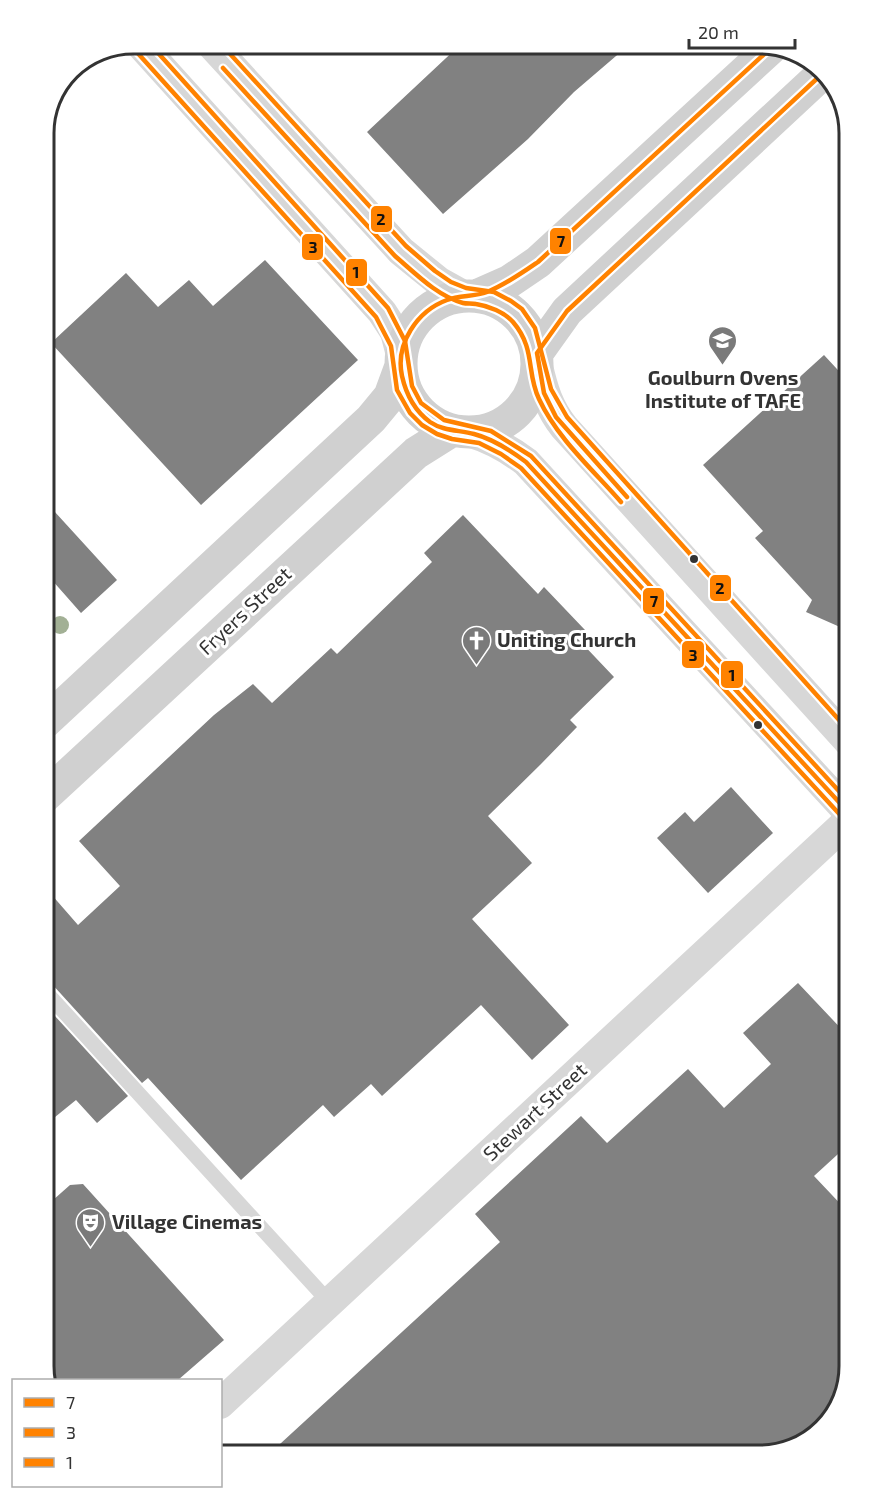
<svg xmlns="http://www.w3.org/2000/svg" width="893" height="1499" font-family="'Exo 2',sans-serif">
<style>
.building{fill:#818181}
.lines{fill:none;stroke-linecap:round;stroke-linejoin:round}
.lane{stroke:#d7d7d7;stroke-width:15}
.street{stroke:#d7d7d7;stroke-width:30}
.secondary{stroke:#d0d0d0;stroke-width:33}
.bus-1-casing{stroke:#fff;stroke-width:9}
.bus-2-casing{stroke:#fff;stroke-width:9}
.bus-3-casing{stroke:#fff;stroke-width:9}
.bus-4-casing{stroke:#fff;stroke-width:9}
.bus-1{stroke:#ff8200;stroke-width:4.5}
.bus-2{stroke:#ff8200;stroke-width:4.5}
.bus-3{stroke:#ff8200;stroke-width:4.5}
.bus-4{stroke:#ff8200;stroke-width:4.5}
.tree{fill:#a2b095}
.bus-dot{fill:#333;stroke:#fff;stroke-width:2}
.labels{text-anchor:middle;stroke-width:6;stroke-linejoin:round;paint-order:stroke}
.poi-label{font-size:20px;font-weight:bold;fill:#333;stroke:#fff;text-anchor:start}
.street-label{font-size:20px;fill:#333;stroke:#fff}
.rim{fill:none;stroke:#333;stroke-width:3}
.line-badge{stroke:#fff;stroke-width:2}
.pale-badge-label{font-size:16px;text-anchor:middle;font-weight:bold;fill:#111}
</style>
<rect width="100%" height="100%" fill="#fff"/>
<path class="building" d="M461 44H630L574 92 528 139 443 214 367 132Z
M265 260 358 360 201 505 51 343 126 273 158 307 189 280 213 306Z
M824 355 849 382V631L806 612 812 600 755 538 763 531 703 465Z
M44 500 117 580 81 613 44 571Z
M463 515 538 594 544 587 585 630 577 638 614 677 570 720 577 727 541 764 488 816 532 863 472 919 569 1025 532 1060 481 1005 382 1096 371 1084 334 1117 323 1105 241 1180 148 1078 142 1083 51 983 44 980V886L78 925 120 886 79 841 214 715 253 684 272 703 331 648 337 654 432 562 424 553Z
M731 787 773 833 708 893 657 838 685 812 694 822Z
M798 983 849 1037V1144L814 1176 849 1213V1367L835 1416 800 1446 760 1455H268L500 1242 475 1214 581 1116 607 1143 688 1069 724 1108 771 1064 743 1033Z
M44 1004 128 1096 97 1123 76 1100 44 1126Z
M83 1184 224 1340 178 1380H47L44 1366V1208L70 1185Z"/>
<g class="lines">
<path class="lane" d="M44 990 330 1303"/>
<path class="street" d="M140 44 382 312 395 332 401 355
M211 44 401 251 438 281 465 296
M538 366C543 389 549 408 564 427L849 742
M471 433C491 439 510 450 526 462L849 813
M220 1404 849 820"/>
<path class="secondary" d="M401 364a68 68 0 1 1 136 0a68 68 0 1 1-136 0Z
M476 296 510 281 538 262 773 46
M537 353 567 311 823 73
M44 723 371 419 390 396 401 366
M44 797 416 453 451 431"/>
<defs>
<path id="bus-1" d="M773 46 538 262C522 273 505 285 487 292 474 297 460 295 447 300 417 311 395 344 402 376 406 394 415 411 430 422 443 431 459 430 474 434 493 439 510 450 526 462L849 813
M627 497 556 417 544 393 537 353 567 311 823 73"/>
<path id="bus-2" d="M134 49 376 317 391 346 397 390 410 413 422 425 437 434 452 439 479 443 501 454 521 468 843 818
M223 68 395 256C415 273 437 296 463 303 467 304 472 303 476 304 489 306 504 312 513 322 536 349 526 372 539 399 557 438 593 470 621 502"/>
<path id="bus-3" d="M150 44 388 308 405 341 412 386 421 403 444 420 491 431 531 456 849 802"/>
<path id="bus-4" d="M221 44 406 246 435 271 451 282 466 288 494 292 511 301 522 309 535 328 551 389 567 417 849 731"/>
</defs>
<use href="#bus-1" class="bus-1-casing"/>
<use href="#bus-2" class="bus-2-casing"/>
<use href="#bus-3" class="bus-3-casing"/>
<use href="#bus-4" class="bus-4-casing"/>
<use href="#bus-1" class="bus-1"/>
<use href="#bus-2" class="bus-2"/>
<use href="#bus-3" class="bus-3"/>
<use href="#bus-4" class="bus-4"/>
</g>
<circle class="tree" cx="60" cy="625" r="9"/>
<defs>
<symbol id="university-pin" viewBox="-11 -11 22 30"><path d="M0 17L-7.5 6A9.5 9.5 0 1 1 7.5 6Z" fill="#7a7a7a" stroke="#fff"/><path d="M0-5L7-2L0 1L-7-2ZM-4 1L0 2.5L4 1V4Q0 6-4 4Z" fill="#fff"/></symbol>
<symbol id="church-pin" viewBox="-11 -11 22 30"><path d="M0 17L-7.5 6A9.5 9.5 0 1 1 7.5 6Z" fill="#7a7a7a" stroke="#fff"/><path d="M-1.2-6h2.4v3.5h3.3v2.4h-3.3V6h-2.4V-.1h-3.3v-2.4h3.3Z" fill="#fff"/></symbol>
<symbol id="theatre-pin" viewBox="-11 -11 22 30"><path d="M0 17L-7.5 6A9.5 9.5 0 1 1 7.5 6Z" fill="#7a7a7a" stroke="#fff"/><path d="M-5-5.5Q0-4 5-5.5V0Q5 5 0 6Q-5 5-5 0ZM-3.3-2.5H-1v1.5H-3.3ZM1-2.5H3.3v1.5H1ZM-2.8 1Q0 5.5 2.8 1Z" fill="#fff"/></symbol>
</defs>
<g fill-rule="evenodd">
<use href="#university-pin" x="706" y="324" width="33" height="45"/>
<use href="#church-pin" x="460" y="624" width="33" height="45"/>
<use href="#theatre-pin" x="74" y="1206" width="33" height="45"/>
</g>
<g class="bus-dot">
<circle cx="694" cy="559" r="5"/>
<circle cx="758" cy="725" r="5"/>
</g>
<g class="labels">
<g class="poi-label">
<text x="723" y="385" text-anchor="middle">Goulburn Ovens<tspan x="723" dy="23">Institute of TAFE</tspan></text>
<text x="497" y="647">Uniting Church</text>
<text x="112" y="1229">Village Cinemas</text>
</g>
<g class="street-label">
<text transform="translate(245 611) rotate(-43)" y="7">Fryers Street</text>
<text transform="translate(535 1112) rotate(-43)" y="7">Stewart Street</text>
</g>
</g>
<path d="M0 0H893V1499H0ZM133 54H760A79 79 0 0 1 839 133V1366A79 79 0 0 1 760 1445H133A79 79 0 0 1 54 1366V133A79 79 0 0 1 133 54Z" fill="#fff" fill-rule="evenodd"/>
<path class="rim" d="M133 54H760A79 79 0 0 1 839 133V1366A79 79 0 0 1 760 1445H133A79 79 0 0 1 54 1366V133A79 79 0 0 1 133 54Z"/>
<g class="line-badge">
<rect x="370" y="205" width="23" height="28" rx="6" fill="#ff8200"/>
<rect x="549" y="227" width="23" height="28" rx="6" fill="#ff8200"/>
<rect x="301" y="233" width="23" height="28" rx="6" fill="#ff8200"/>
<rect x="345" y="258" width="23" height="29" rx="6" fill="#ff8200"/>
<rect x="709" y="574" width="23" height="28" rx="6" fill="#ff8200"/>
<rect x="642" y="587" width="23" height="28" rx="6" fill="#ff8200"/>
<rect x="681" y="640" width="24" height="29" rx="6" fill="#ff8200"/>
<rect x="720" y="660" width="24" height="29" rx="6" fill="#ff8200"/>
</g>
<g class="pale-badge-label">
<text x="381" y="225">2</text>
<text x="561" y="247">7</text>
<text x="313" y="253">3</text>
<text x="356" y="278">1</text>
<text x="720" y="594">2</text>
<text x="654" y="607">7</text>
<text x="693" y="661">3</text>
<text x="732" y="681">1</text>
</g>
<rect x="12" y="1379" width="210" height="108" fill="#ffffff" stroke="#adadad" stroke-width="1.5"/>
<rect x="24" y="1398" width="30" height="9" fill="#ff8200" stroke="#adadad" stroke-width="1.5"/>
<text x="66" y="1409" font-size="18" fill="#333333">7</text>
<rect x="24" y="1428" width="30" height="9" fill="#ff8200" stroke="#adadad" stroke-width="1.5"/>
<text x="66" y="1439" font-size="18" fill="#333333">3</text>
<rect x="24" y="1458" width="30" height="9" fill="#ff8200" stroke="#adadad" stroke-width="1.5"/>
<text x="66" y="1469" font-size="18" fill="#333333">1</text>
<path d="M689 39v9h106v-9" fill="none" stroke="#333333" stroke-width="3"/>
<text x="698" y="39" font-size="18" fill="#333333" stroke="#ffffff" stroke-width="4.5" paint-order="stroke">20 m</text>
</svg>
